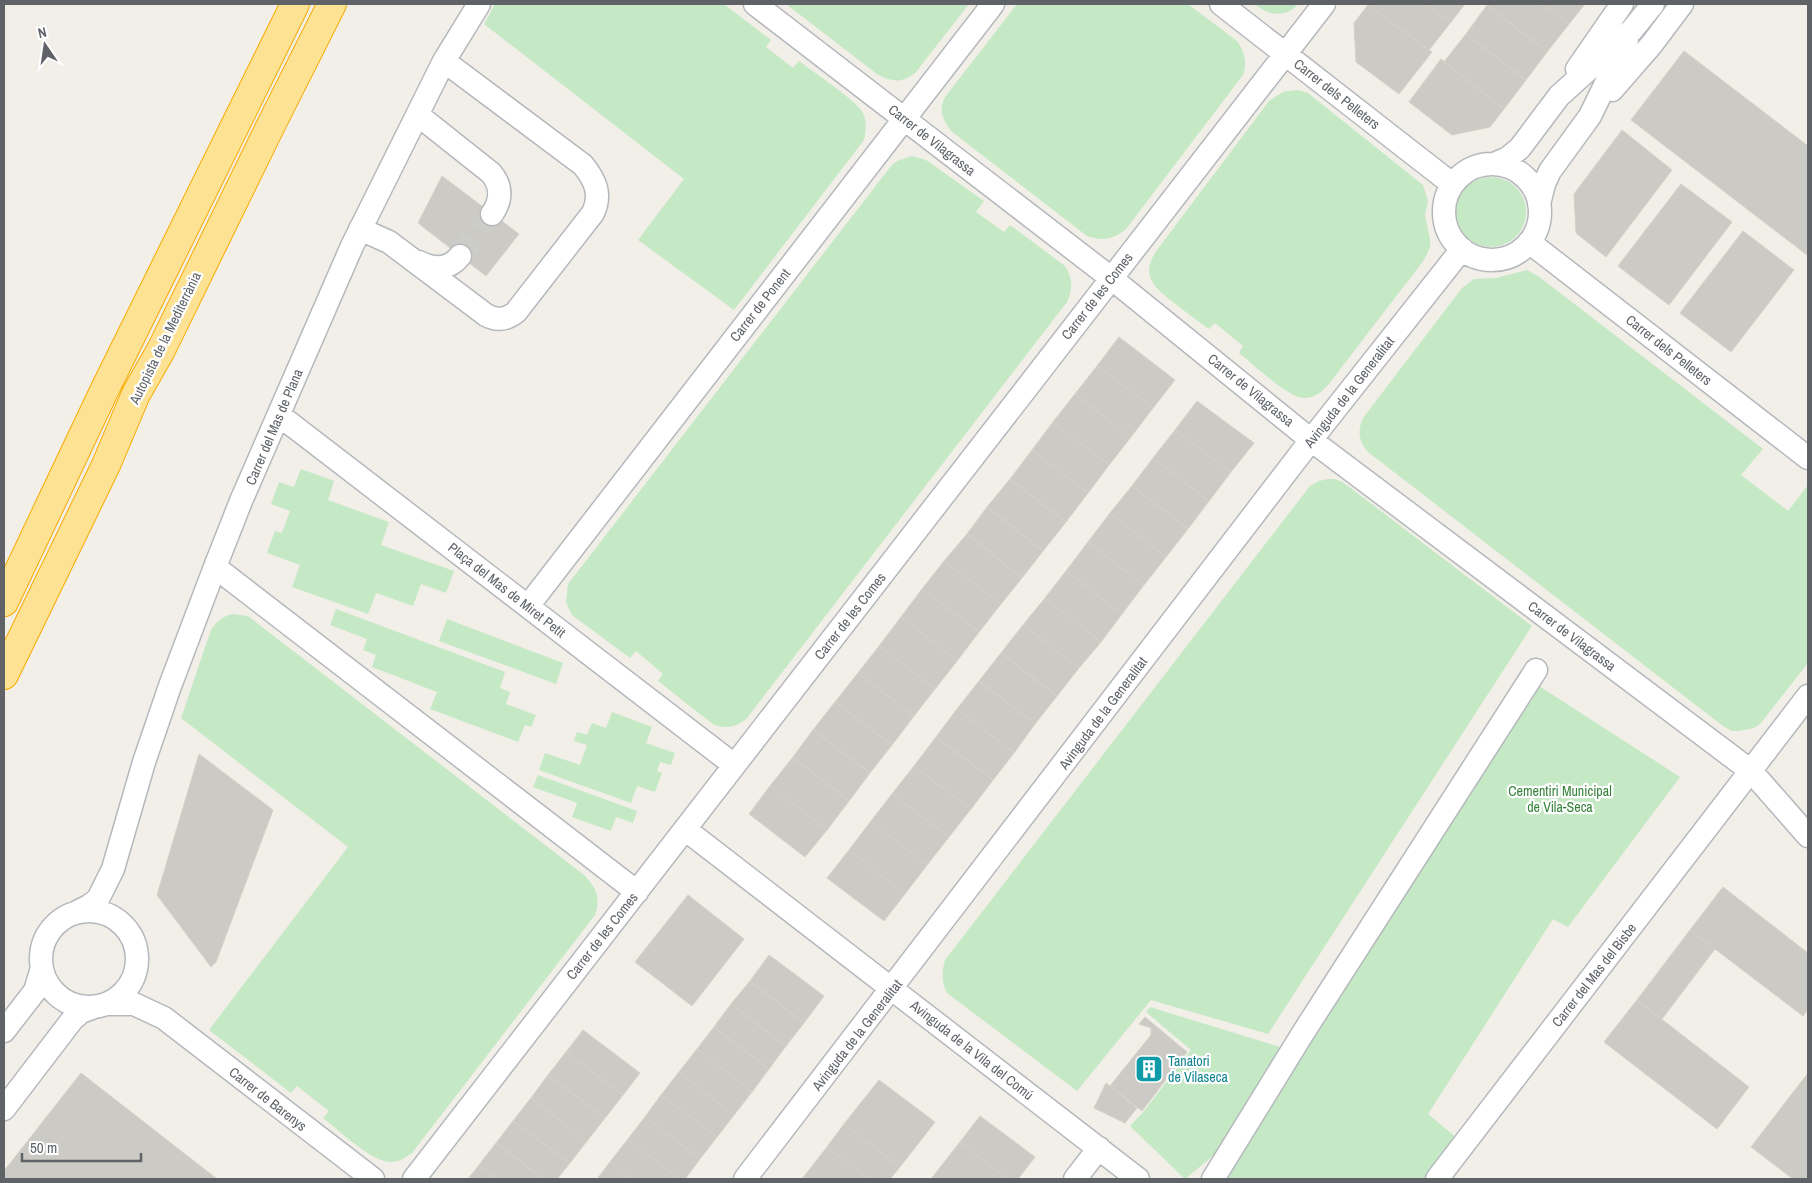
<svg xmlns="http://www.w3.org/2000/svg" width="1812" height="1183" font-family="'Archivo Narrow',sans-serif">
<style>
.green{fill:#c5e8c5}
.building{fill:#cccac5;stroke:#d6d1c6}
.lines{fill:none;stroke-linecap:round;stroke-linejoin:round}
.minor-tunnel{stroke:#ccccc8;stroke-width:22;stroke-dasharray:22 11;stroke-linecap:butt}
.minor-casing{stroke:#b5b8bc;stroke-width:25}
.highway-casing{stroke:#f9ab00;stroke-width:30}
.minor{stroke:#fff;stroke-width:22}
.highway{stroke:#fde293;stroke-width:28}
.labels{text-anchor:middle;stroke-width:4.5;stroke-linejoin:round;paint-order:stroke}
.street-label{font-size:14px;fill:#5f6368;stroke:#fff}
.park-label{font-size:14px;fill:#348238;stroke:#fff}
.culture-label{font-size:14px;fill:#0d838f;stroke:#fff;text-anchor:start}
</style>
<rect width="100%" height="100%" fill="#f1efe8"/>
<path class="green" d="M495 4H724L771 40 766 47 793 68 799 61C813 72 856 100 863 113 867 122 866 131 864 140L734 310 638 240 684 179 484 24Z
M786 4H969L916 72C903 83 892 83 877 74Z
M1017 4H1188L1237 41C1245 52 1247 62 1243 75L1126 229C1113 240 1102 241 1087 236L951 131C943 119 938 112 945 97Z
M1254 4H1298C1285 19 1268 15 1254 4Z
M1298 90 1308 93 1423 185 1428 201 1425 215 1430 240V247L1424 260 1328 385C1322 392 1314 398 1304 398 1288 398 1252 363 1239 353L1243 346 1215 323 1209 329C1198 321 1188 314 1178 306 1157 290 1138 277 1157 250L1269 101 1283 92Z
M912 156 926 160 984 201 976 212 1004 232 1010 225 1065 266C1073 279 1073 289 1067 302L747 718C737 727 727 729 714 725L658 681 663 674 636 651 630 658 572 615 566 602 568 584 891 166 897 161Z
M1456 212a35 35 0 1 1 70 0a35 35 0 1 1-70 0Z
M1527 270 1538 276 1763 449 1741 475 1788 511 1808 485V663L1760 724 1754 728 1739 731H1732L1723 726 1368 452C1359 441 1357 432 1363 418L1462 288 1474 279 1496 278Z
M301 469 334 481 328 500 389 522 381 545 454 571 446 593 421 584 413 606 376 593 368 614 292 587 300 565 267 553 275 531 282 533 290 511 271 504 279 482 294 487Z
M1328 479H1335L1344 483 1532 626 1268 1034 1151 1000 1077 1091 947 993C941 982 942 971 945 960L1310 486 1319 481Z
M336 609 505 672 500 688 510 692 506 704 536 715 531 727 525 725 518 742 430 709 437 692 372 667 376 655 363 650 367 639 330 625Z
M232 614 248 616 584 875C596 887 601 898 595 915L412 1153C405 1158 399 1162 391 1162 371 1162 339 1130 323 1118L329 1111 297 1086 291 1093 209 1030 348 847 181 718 211 630C217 621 222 617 232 614Z
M447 619 563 663 556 684 439 641Z
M1536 684 1680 777 1568 927 1553 919 1428 1114 1458 1139 1426 1179H1219Z
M612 712 652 727 646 743 675 753 671 765 660 762 657 771 662 773 655 792 637 786 631 803 539 770 545 753 580 765 587 745 574 741 577 732 587 735 592 723 606 728Z
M538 775 637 811 633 823 616 817 611 831 572 817 577 803 533 787Z
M1150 1007 1283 1048 1226 1145 1185 1179 1130 1126 1144 1111 1191 1050 1146 1012Z"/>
<path class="building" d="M1369 4H1426L1451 22 1429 50 1368 5Z
M1426 4H1465L1451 22Z
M1489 4H1542L1569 24 1547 52 1487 5Z
M1542 4H1585L1569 24Z
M1368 5 1432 52 1399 94 1356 62 1354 23Z
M1487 5 1547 52 1526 80 1466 34Z
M1466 34 1526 80 1504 109 1444 62Z
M1684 51 1808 146V253L1807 255 1631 120Z
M1441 59 1504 109 1490 127 1452 135 1409 102Z
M1622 130 1672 170 1606 257 1576 233 1574 194Z
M442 176 519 234 486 276 418 223Z
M1681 184 1732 222 1669 305 1618 266Z
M1743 231 1794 270 1731 352 1680 313Z
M1119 337 1175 380 1153 408 1097 366Z
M1097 366 1153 408 1131 437 1075 394Z
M1075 394 1131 437 1109 465 1053 422Z
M1197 401 1254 443 1231 472 1175 430Z
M1053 422 1109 465 1088 493 1032 450Z
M1175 430 1231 472 1209 501 1153 458Z
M1032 450 1088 493 1066 522 1010 479Z
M1153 458 1209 501 1188 529 1132 486Z
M1010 479 1066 522 1043 551 987 507Z
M1132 486 1188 529 1166 557 1110 513Z
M987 507 1043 551 1022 578 967 534Z
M1110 513 1166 557 1144 585 1088 542Z
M967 534 1022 578 1001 604 944 561Z
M1088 542 1144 585 1122 614 1066 571Z
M944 561 1001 604 979 632 922 589Z
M1066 571 1122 614 1101 642 1045 598Z
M922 589 979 632 957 661 901 617Z
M1045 598 1101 642 1079 668 1023 625Z
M901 617 957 661 935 689 879 646Z
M1023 625 1079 668 1057 696 1001 653Z
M879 646 935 689 914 716 858 673Z
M1001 653 1057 696 1035 724 979 681Z
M858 673 914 716 892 745 835 702Z
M979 681 1035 724 1014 753 957 709Z
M835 702 892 745 870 773 813 730Z
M957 709 1014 753 993 780 936 737Z
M813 730 870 773 849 801 793 757Z
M936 737 993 780 971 809 914 766Z
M199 754 273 810 216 962 211 967 157 895Z
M793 757 849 801 827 830 770 786Z
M914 766 971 809 949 837 892 794Z
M770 786 827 830 805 857 749 814Z
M892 794 949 837 927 865 871 821Z
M871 821 927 865 905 894 849 850Z
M849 850 905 894 884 921 827 878Z
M1723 887 1808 953V1009L1803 1016 1690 930Z
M688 895 744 939 692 1006 635 962Z
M1690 930 1715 949 1662 1019 1637 1000Z
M769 955 824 996 804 1023 750 981Z
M750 981 804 1023 786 1046 731 1004Z
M1637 1000 1749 1087 1717 1129 1604 1042Z
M731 1004 786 1046 769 1069 714 1027Z
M1145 1017 1187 1052 1142 1111 1110 1086 1151 1035V1028L1139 1024Z
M714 1027 769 1069 752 1092 697 1049Z
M583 1030 640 1073 623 1095 566 1052Z
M697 1049 752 1092 734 1115 679 1072Z
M566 1052 623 1095 605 1118 548 1075Z
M679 1072 734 1115 717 1137 661 1095Z
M81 1073 217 1179H4V1171Z
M1808 1073V1179H1793L1751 1147Z
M548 1075 605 1118 587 1141 531 1098Z
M879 1080 935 1122 900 1167 844 1124Z
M1106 1083 1137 1108 1125 1123 1094 1108Z
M661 1095 717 1137 700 1159 645 1117Z
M531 1098 587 1141 570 1163 513 1121Z
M980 1116 1035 1157 1018 1179H1008L960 1142Z
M645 1117 700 1159 685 1179H679L628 1139Z
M513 1121 570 1163 557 1179H543L496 1143Z
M844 1124 900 1167 890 1179H868L827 1147Z
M628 1139 679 1179H632L610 1162Z
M960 1142 1008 1179H931Z
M496 1143 543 1179H497L479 1165Z
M827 1147 868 1179H802Z
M610 1162 632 1179H597Z
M479 1165 497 1179H468Z"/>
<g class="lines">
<path class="minor-tunnel" d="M460 256 492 214"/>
<defs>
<path id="minor" d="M755 4 1111 278 1311 440 1751 771 1808 836
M1221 4 1452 184
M1577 69 1622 4
M1612 90 1652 44 1682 4
M418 115 491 173C502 186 502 200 492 214
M1494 164 1508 158 1520 148 1559 96 1632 30 1653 4
M1444 212a48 48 0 1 1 96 0a48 48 0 1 1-96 0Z
M1539 204 1544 184 1550 171 1590 116 1627 40
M360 229 389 242 486 315C497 321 506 320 516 312L593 213C602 194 595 180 583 165L444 61
M1529 242 1808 458
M419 262C434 270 449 270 460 256
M279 415 734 765
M215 567 637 892
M528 606 993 4
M686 830 1138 1179
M41 959a48 48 0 1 1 96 0a48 48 0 1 1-96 0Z
M77 912 89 906 98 899 113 869 144 762 170 686 215 567 241 501 352 246 444 61 479 4
M109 1004H134L164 1018 373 1179
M4 1031 35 991 41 971
M4 1109 72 1020 81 1012 92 1008
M414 1179 1324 4
M745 1179 1311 440 1462 249
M1075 1179 1099 1148
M1213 1179 1303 1033 1536 670
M1437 1179 1808 696"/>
<path id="highway" d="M4 602 104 391 295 4
M4 675 106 465 136 394 161 350 271 125 332 4"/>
</defs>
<use href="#minor" class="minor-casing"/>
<use href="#highway" class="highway-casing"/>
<use href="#minor" class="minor"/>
<use href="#highway" class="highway"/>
</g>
<defs>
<symbol id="building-square" viewBox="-11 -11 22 22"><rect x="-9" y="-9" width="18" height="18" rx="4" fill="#0f9aa8" stroke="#fff"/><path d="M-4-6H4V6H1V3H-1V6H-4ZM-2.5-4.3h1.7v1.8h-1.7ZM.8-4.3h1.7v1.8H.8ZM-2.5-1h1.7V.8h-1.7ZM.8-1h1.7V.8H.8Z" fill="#fff"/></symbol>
</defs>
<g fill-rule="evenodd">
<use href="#building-square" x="1133" y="1053" width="32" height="32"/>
</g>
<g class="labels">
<g class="street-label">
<text transform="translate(1337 94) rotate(38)" y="5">Carrer dels Pelleters</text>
<text transform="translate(932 140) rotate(38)" y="5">Carrer de Vilagrassa</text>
<text transform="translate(1097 296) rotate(-52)" y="5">Carrer de les Comes</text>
<text transform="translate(760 305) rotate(-52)" y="5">Carrer de Ponent</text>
<text transform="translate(165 338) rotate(-64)" y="5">Autopista de la Mediterrània</text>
<text transform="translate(1669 350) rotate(38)" y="5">Carrer dels Pelleters</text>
<text transform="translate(1251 390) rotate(39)" y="5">Carrer de Vilagrassa</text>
<text transform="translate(1349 392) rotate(-52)" y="5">Avinguda de la Generalitat</text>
<text transform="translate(274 427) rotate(-67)" y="5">Carrer del Mas de Plana</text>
<text transform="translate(507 590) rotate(38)" y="5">Plaça del Mas de Miret Petit</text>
<text transform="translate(850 616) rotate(-52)" y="5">Carrer de les Comes</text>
<text transform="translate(1572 636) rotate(37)" y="5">Carrer de Vilagrassa</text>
<text transform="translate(1103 713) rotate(-53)" y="5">Avinguda de la Generalitat</text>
<text transform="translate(602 936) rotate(-52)" y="5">Carrer de les Comes</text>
<text transform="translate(1594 975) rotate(-52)" y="5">Carrer del Mas del Bisbe</text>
<text transform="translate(857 1035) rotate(-52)" y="5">Avinguda de la Generalitat</text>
<text transform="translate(972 1050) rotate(38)" y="5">Avinguda de la Vila del Comú</text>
<text transform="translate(268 1099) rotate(38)" y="5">Carrer de Barenys</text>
</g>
<g class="park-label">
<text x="1560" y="796">Cementiri Municipal<tspan x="1560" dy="16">de Vila-Seca</tspan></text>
</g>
<g class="culture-label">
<text x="1168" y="1066">Tanatori<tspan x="1168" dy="16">de Vilaseca</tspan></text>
</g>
</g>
<rect width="1812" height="1183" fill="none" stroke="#5f6368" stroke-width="10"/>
<g transform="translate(45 45) rotate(347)" stroke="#ffffff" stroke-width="4" paint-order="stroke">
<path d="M0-4L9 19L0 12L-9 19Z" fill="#5f6368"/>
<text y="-8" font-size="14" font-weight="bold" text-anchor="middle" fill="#5f6368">N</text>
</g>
<path d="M22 1153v8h119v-8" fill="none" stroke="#5f6368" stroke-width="2.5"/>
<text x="30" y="1153" font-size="15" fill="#5f6368" stroke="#ffffff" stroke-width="4" paint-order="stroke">50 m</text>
</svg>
